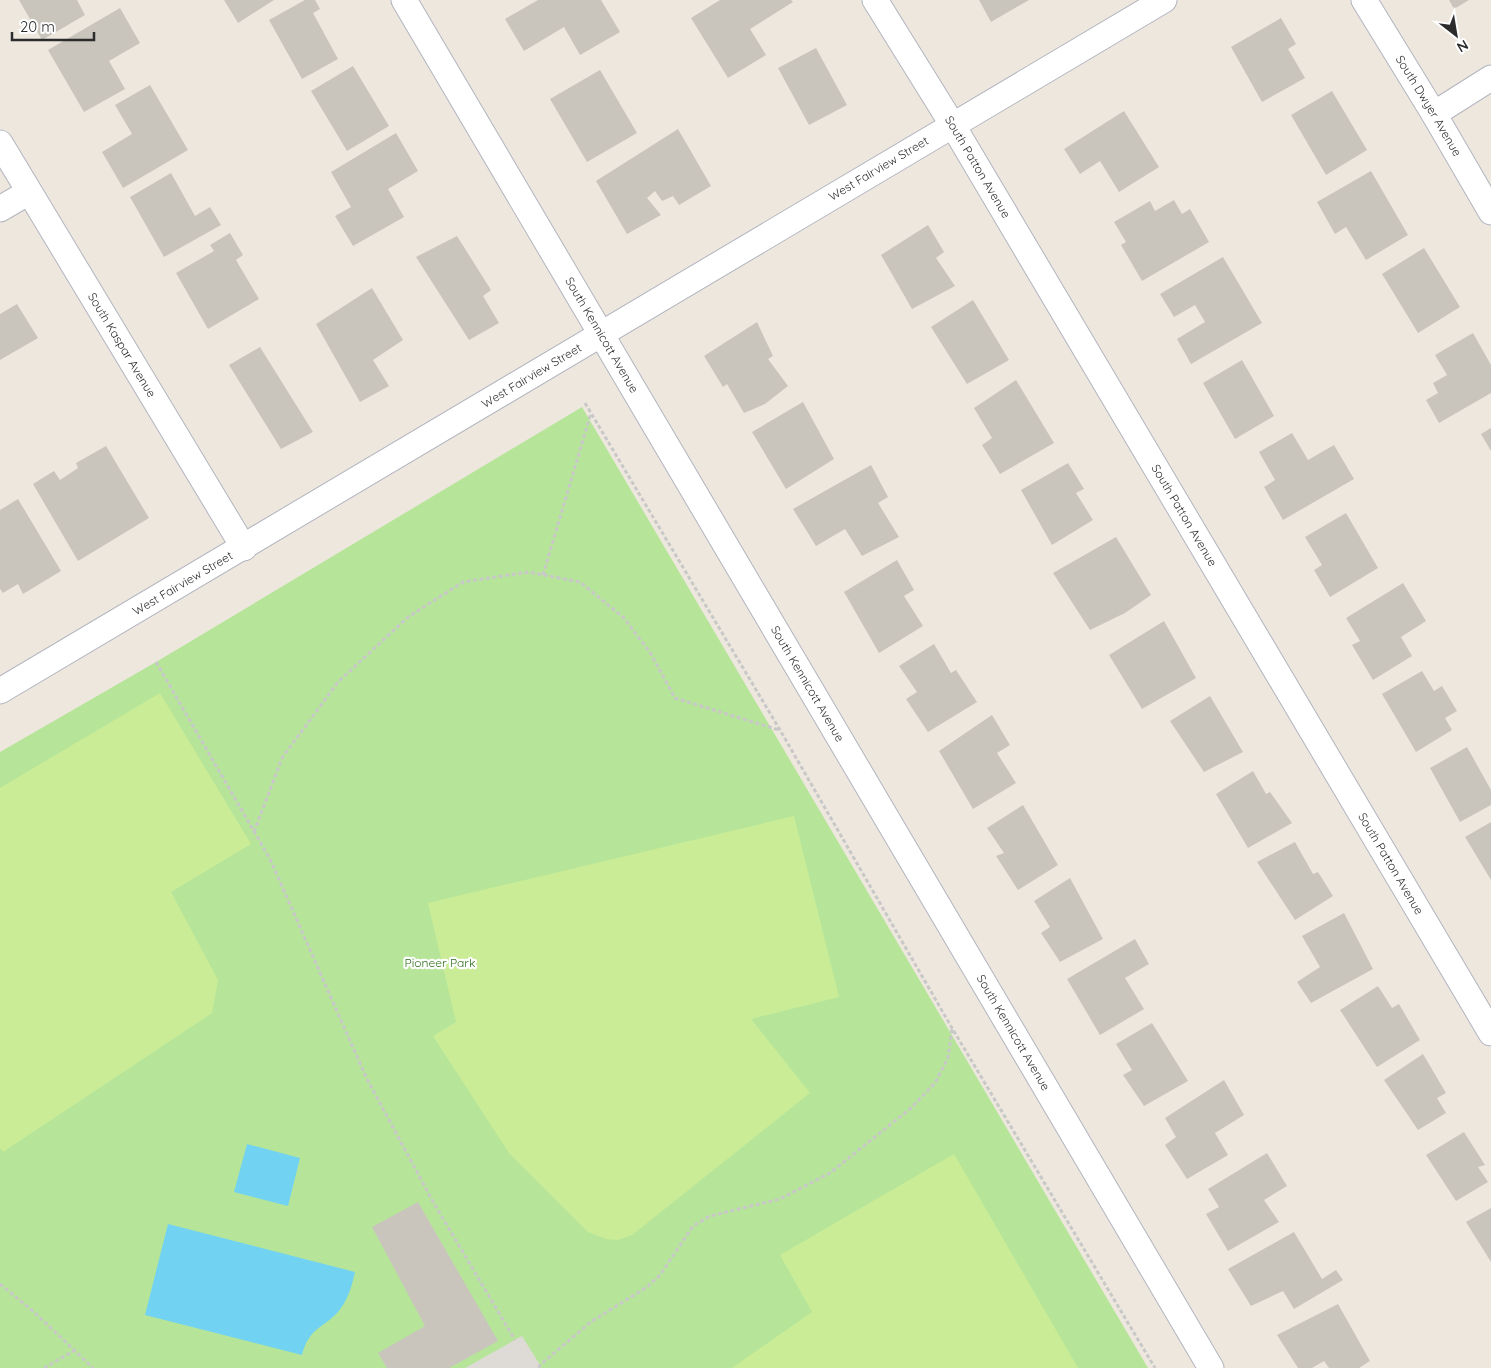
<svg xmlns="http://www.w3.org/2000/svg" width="1491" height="1368" font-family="Quicksand,sans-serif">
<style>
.green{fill:#b6e59a}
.pitch{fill:#caec96}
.plaza{fill:#dedad5}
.water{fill:#71d2f1}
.building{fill:#c9c5bd}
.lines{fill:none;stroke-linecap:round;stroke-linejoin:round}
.street-casing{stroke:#b2b5c0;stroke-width:27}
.path{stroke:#c8c8c8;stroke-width:3;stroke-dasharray:4 2.5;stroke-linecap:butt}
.street{stroke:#fff;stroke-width:25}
.labels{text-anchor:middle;stroke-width:4.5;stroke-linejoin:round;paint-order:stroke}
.street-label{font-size:12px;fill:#2c2c2c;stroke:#fff}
.park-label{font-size:12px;fill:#2d6c1a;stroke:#fff}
</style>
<rect width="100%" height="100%" fill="#eee7de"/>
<path class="green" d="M582 407 1148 1368H0V752L156 662Z"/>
<path class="pitch" d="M160 693 251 844 171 892 218 980 212 1013 3 1152 0 1148V788Z
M794 816 839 997 751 1019 810 1093 632 1235 618 1240 606 1239 588 1232 509 1153 433 1036 456 1022 428 903Z
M954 1154 1078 1368H732L812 1312 780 1255Z"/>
<path class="plaza" d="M522 1336 540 1365 539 1368H465Z"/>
<path class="water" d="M247 1144 300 1158 288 1206 234 1192Z
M168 1224 355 1272C352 1285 349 1297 341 1308 327 1328 310 1324 302 1355L145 1315Z"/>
<path class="building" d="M19 0H77L85 15 42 40Z
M224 0H274L238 23Z
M305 0H315L320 9 313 13 338 59 302 79 269 20Z
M538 0H601L620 32 580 55 564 27 524 51 505 19Z
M720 0H791L793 2 750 29 766 55 728 78 691 18Z
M979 0H1029L991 22Z
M1449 0H1469L1454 9Z
M120 8 140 43 109 61 125 89 84 112 48 50Z
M1281 18 1296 44 1288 49 1305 78 1262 102 1231 47Z
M816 48 847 105 809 125 778 68Z
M353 66 389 126 347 151 311 91Z
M600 70 637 133 587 162 550 99Z
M150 85 188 150 123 188 102 152 132 134 115 105Z
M1332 91 1367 150 1326 175 1291 115Z
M1124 111 1159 167 1119 192 1100 161 1080 174 1064 149Z
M678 129 711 186 679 205 673 196 662 201 655 191 647 198 661 215 627 234 596 181Z
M396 133 418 171 388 189 404 217 353 246 335 216 351 207 331 172Z
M1371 171 1408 235 1366 260 1346 227 1335 234 1317 202Z
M171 173 195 216 210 207 221 225 164 257 130 197Z
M1174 200 1182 214 1190 209 1209 242 1142 281 1121 245 1126 242 1114 222 1150 201 1155 211Z
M928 225 944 252 936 258 955 286 912 309 881 255Z
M230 233 243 255 236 260 259 299 208 329 176 273 214 251 210 245Z
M457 236 491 290 483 296 499 323 469 340 416 257Z
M1424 248 1460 307 1418 333 1382 274Z
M1223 257 1262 323 1191 364 1177 339 1205 322 1195 305 1174 317 1160 294Z
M372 288 403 340 373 360 389 386 360 402 316 324Z
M973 300 1009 360 967 384 931 327Z
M17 304 38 338 0 360V314Z
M757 322 773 356 768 359 788 386 765 404 744 413 727 384 723 387 704 356Z
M1473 333 1491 365V393L1439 423 1426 400 1438 393 1433 383 1447 375 1435 355Z
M260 347 313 432 281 449 229 365Z
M1242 360 1274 416 1235 439 1203 383Z
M1016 380 1054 443 1000 474 982 445 992 438 974 408Z
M803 402 834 459 786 489 752 432Z
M1491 428V451L1481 434Z
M1292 433 1308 460 1334 445 1354 479 1283 520 1264 487 1275 480 1259 452Z
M106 446 149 518 78 561 33 484 54 471 60 480 78 468 76 463Z
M1068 463 1084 489 1076 493 1093 520 1052 545 1021 490Z
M871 465 888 497 878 503 899 537 862 556 845 529 816 546 793 509Z
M18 499 61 571 23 594 18 584 3 593 0 589V510Z
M1346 513 1378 568 1330 597 1314 570 1322 565 1305 537Z
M1116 537 1151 595 1125 613 1090 630 1053 573Z
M897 560 914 590 904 596 923 626 879 653 844 592Z
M1403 583 1426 621 1401 637 1412 656 1373 680 1352 645 1360 641 1346 618Z
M1164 621 1196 678 1142 709 1109 655Z
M934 644 951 673 956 670 977 702 928 732 906 699 917 692 899 666Z
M1422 671 1434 691 1442 686 1457 711 1445 718 1452 730 1416 752 1382 694Z
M1210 696 1243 752 1204 772 1170 721Z
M992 715 1010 745 997 753 1016 783 973 809 939 751Z
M1467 747 1491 790V805L1460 822 1430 768Z
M1253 771 1266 794 1270 792 1292 823 1248 848 1216 794Z
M1023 805 1058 865 1018 890 996 856 1004 853 987 828Z
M1491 822V880L1465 837Z
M1295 842 1313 874 1318 872 1333 896 1295 920 1257 862Z
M1070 878 1103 939 1060 962 1041 933 1050 927 1034 901Z
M1344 913 1373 969 1311 1003 1297 982 1320 967 1302 936Z
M1135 939 1149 964 1125 978 1144 1009 1100 1035 1067 979Z
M1378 986 1392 1008 1399 1004 1420 1040 1377 1067 1340 1010Z
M1152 1023 1188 1081 1144 1106 1123 1075 1132 1070 1116 1044Z
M1423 1054 1446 1093 1437 1098 1446 1113 1418 1130 1384 1080Z
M1224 1080 1244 1115 1215 1133 1228 1155 1187 1179 1165 1145 1176 1137 1165 1118Z
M1464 1132 1485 1165 1478 1167 1488 1182 1456 1201 1426 1155Z
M1267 1153 1287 1186 1264 1200 1279 1222 1228 1251 1206 1214 1219 1207 1208 1189Z
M418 1202 498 1341 449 1368H387L378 1353 425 1326 372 1227Z
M1491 1208V1262L1466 1222Z
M1294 1232 1322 1279 1336 1270 1343 1280 1294 1309 1283 1291 1251 1306 1228 1269Z
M1338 1304 1370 1361 1359 1368H1329L1324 1361 1312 1368H1298L1277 1335Z"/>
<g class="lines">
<defs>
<g id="street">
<path id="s1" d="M404 0 1211 1368"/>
<path id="s2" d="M875 0 952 124 1491 1033"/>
<path id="s3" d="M1364 0 1434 114 1491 212"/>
<path d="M1434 114 1491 78"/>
<path id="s4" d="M0 143 244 548"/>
<path d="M0 209 29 192"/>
<path id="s5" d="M0 691C390 463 775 228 1164 0"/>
</g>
</defs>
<use href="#street" class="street-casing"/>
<path class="path" d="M585 403 780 730 952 1028 1155 1368
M543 575 591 413
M156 662 270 859 366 1077 432 1200 515 1340
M254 832 282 758 338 682 408 617 463 582 529 572 580 582 624 618 651 654 675 698 779 730
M0 1284 34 1312 93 1368
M44 1368 75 1350
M539 1368 540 1365 592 1321 647 1287 660 1275 693 1226 710 1216 780 1199 830 1173 911 1108 935 1083 948 1058 952 1029"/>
<use href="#street" class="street"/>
</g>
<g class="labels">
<g class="street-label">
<text dy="4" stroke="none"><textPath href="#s3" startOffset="124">South Dwyer Avenue</textPath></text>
<text dy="4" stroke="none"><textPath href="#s5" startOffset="1022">West Fairview Street</textPath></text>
<text dy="4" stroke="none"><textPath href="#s2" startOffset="196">South Patton Avenue</textPath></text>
<text dy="4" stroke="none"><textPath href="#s1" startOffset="389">South Kennicott Avenue</textPath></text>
<text dy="4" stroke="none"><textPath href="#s4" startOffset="236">South Kaspar Avenue</textPath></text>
<text dy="4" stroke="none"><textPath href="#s5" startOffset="618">West Fairview Street</textPath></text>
<text dy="4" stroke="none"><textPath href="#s2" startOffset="601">South Patton Avenue</textPath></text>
<text dy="4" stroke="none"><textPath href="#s5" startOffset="212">West Fairview Street</textPath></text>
<text dy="4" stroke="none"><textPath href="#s1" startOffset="794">South Kennicott Avenue</textPath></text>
<text dy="4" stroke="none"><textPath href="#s2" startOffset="1006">South Patton Avenue</textPath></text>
<text dy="4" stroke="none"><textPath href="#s1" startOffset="1199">South Kennicott Avenue</textPath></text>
</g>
<g class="park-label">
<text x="440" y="967">Pioneer Park</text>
</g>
</g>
<g transform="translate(1456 35) rotate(149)" stroke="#ffffff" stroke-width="4" paint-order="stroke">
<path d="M0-4L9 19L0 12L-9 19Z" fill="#2c2c2c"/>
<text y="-8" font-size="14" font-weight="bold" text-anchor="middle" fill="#2c2c2c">N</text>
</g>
<path d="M12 32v8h82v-8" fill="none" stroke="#2c2c2c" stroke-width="2.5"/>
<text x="20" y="32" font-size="15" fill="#2c2c2c" stroke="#ffffff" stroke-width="4" paint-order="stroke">20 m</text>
</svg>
